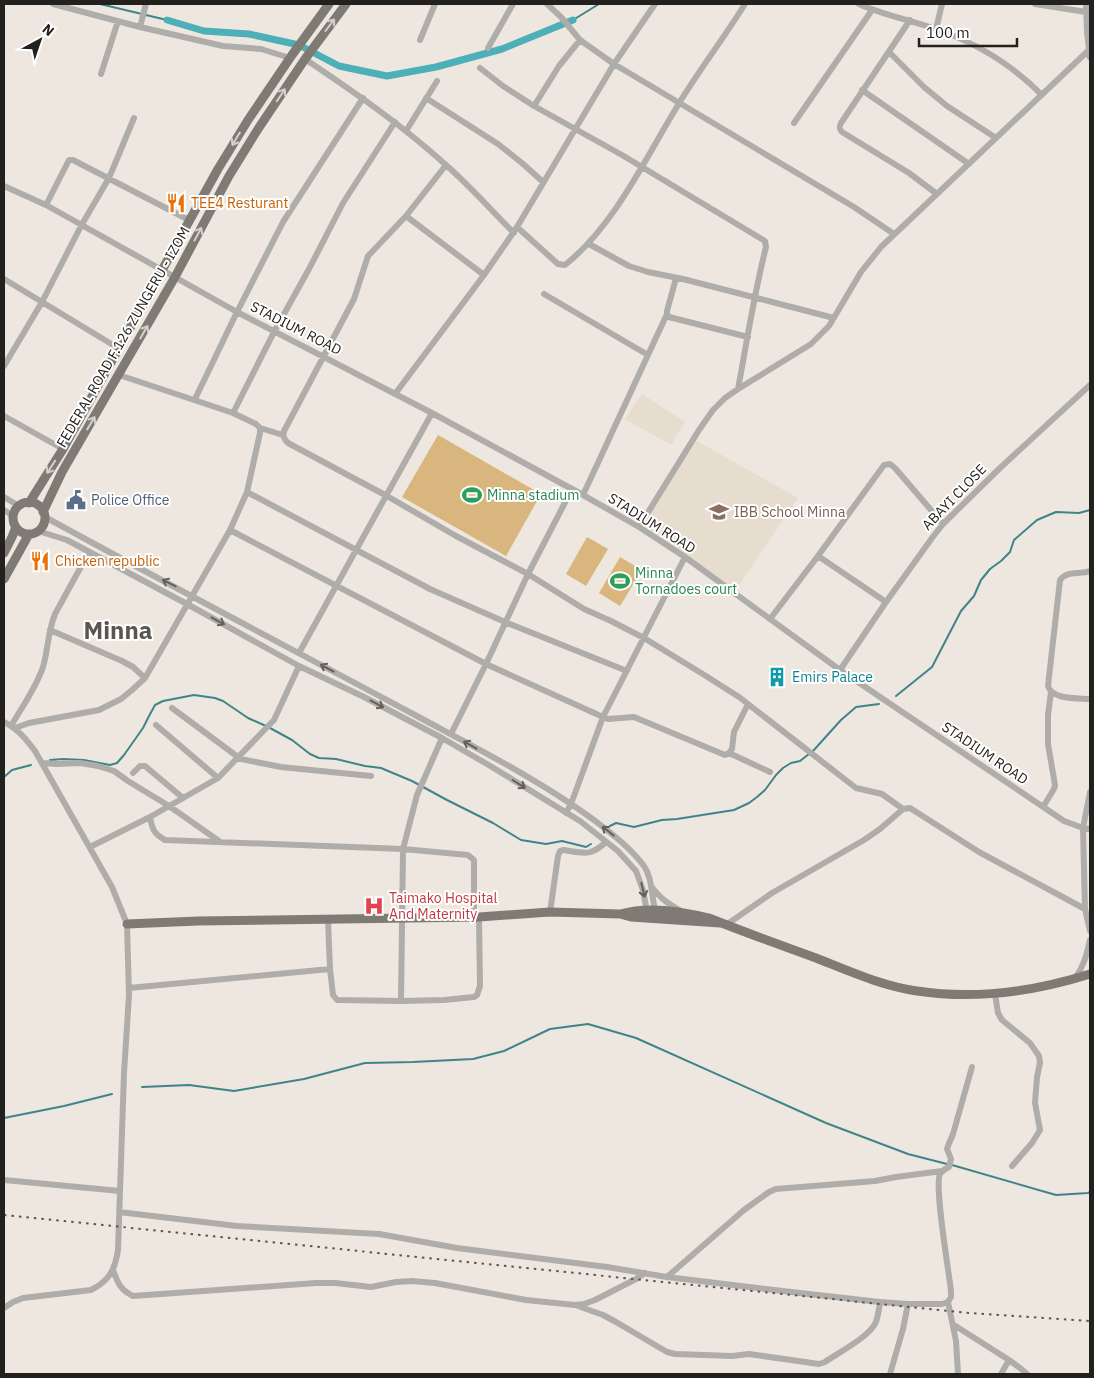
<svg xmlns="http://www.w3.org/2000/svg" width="1094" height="1378" font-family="'IBM Plex Sans',sans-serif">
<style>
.built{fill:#e6ddce}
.green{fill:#d9b67d}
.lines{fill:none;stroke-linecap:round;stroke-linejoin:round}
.stream{stroke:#40848a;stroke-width:2}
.canal{stroke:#4dafb8;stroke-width:7}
.minor{stroke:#afada9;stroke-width:6}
.major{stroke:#7f7b74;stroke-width:9}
.rail{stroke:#5a5752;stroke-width:2;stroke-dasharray:2.5 5;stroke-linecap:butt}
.oneway{stroke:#d2d1ce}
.oneway2{stroke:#62605d}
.labels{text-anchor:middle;stroke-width:4;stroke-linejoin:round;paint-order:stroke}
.food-label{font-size:14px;fill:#c56008;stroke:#fff;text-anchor:start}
.street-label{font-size:14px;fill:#23211e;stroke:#fff}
.leisure-label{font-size:14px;fill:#27864d;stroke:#fff;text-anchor:start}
.service-label{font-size:14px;fill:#4e5e75;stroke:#fff;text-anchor:start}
.education-label{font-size:14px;fill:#785e54;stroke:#fff;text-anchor:start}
.culture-label{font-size:14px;fill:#0d838f;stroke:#fff;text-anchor:start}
.health-label{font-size:14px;fill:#be3a42;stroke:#fff;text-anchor:start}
.town-label{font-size:24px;font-weight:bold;fill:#5a564f;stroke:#fff}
</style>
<rect width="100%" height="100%" fill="#ede7df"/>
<path class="built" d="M642 394 685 422 671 445 625 419Z
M695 440 798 498 735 591 641 526Z"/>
<path class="green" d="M438 435 541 494 506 556 402 497Z
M587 537 608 549 586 586 566 574Z
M620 557 642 570 620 606 599 593Z"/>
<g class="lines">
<path class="stream" d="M100 4 142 14
M146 15 167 20
M573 20 599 4
M896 696 932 667 961 611 974 596 981 580 990 569 1001 561 1010 552 1014 540 1037 520 1056 512 1079 513 1090 510
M270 728 292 740 310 754 319 758 336 759 365 766 381 768 412 781 447 800 493 823 521 840 546 844 562 841 586 847 591 844
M813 751 841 720 856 707 879 704
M50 760 63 759 84 760 110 765 117 763 124 755 143 728 148 718 155 705 163 701 194 695 215 698 223 701 248 718 266 726
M4 777 12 770 31 765
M610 826 616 823 634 827 662 820 677 819 734 810 749 803 757 797 765 790 776 775 783 768 791 763 800 761 809 754
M142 1087 189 1085 234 1091 304 1079 365 1063 413 1062 473 1059 504 1051 550 1029 588 1024 636 1038 826 1123 908 1154 947 1164
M4 1118 64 1106 112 1094
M952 1165 1056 1195 1088 1193 1090 1192"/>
<path class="canal" d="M167 20 204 31 249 34 299 45 339 66 387 76 436 67 502 49 573 20"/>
<path class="minor" d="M53 4 140 27 223 46 261 49 290 58
M547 4 561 17 580 40 614 64 854 207 894 234
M859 4C883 15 910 20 935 29 975 42 1012 65 1042 95
M1035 4 1086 12
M1086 4 1087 32 1090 58
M910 20 841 123C839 127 839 129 842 132L909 173 937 194
M140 27 146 4
M936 29 942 4
M420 40 435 4
M488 48 513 4
M889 52 924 87 947 106 996 138
M305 59C354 92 402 125 446 165 470 186 491 210 514 233
M480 68 503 86 534 106 622 155 765 241 766 247C754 294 747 341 738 389
M101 74 118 21
M862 90 969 164
M426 98 498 144 522 163 543 182
M534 106 559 66 580 40
M794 123 872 10
M406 131 437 81
M446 165 406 216 368 256 354 299 284 431C283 437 284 439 288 443L387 496 456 536 528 574 584 609 611 621 644 638 706 676 739 697 856 788 882 794 903 809
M4 186 46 205 237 312 432 413 583 495 639 527 685 557 840 670 1064 821 1083 828 1090 829
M46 205 69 160H73L189 220
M406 216 484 275
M517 227 558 264 565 265C615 225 645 159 678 105 699 70 724 38 745 4
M589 244 629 266 648 272 683 279 834 318
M676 278 667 311V314L669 317 748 337
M4 279 118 348
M544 294 648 355
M4 366 42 302 81 226 109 178 134 118
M395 394 484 275 517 227 614 64 655 4
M195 399 237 312 283 222 363 98
M233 413 274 332 309 269 343 203 395 122
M4 416 63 449
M260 428 283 435
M247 492 430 589 505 622 627 671
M583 495 667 314
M4 497 19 506
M4 510 13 516
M45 517C167 584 292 649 415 715 476 748 538 779 594 820 611 833 631 848 644 866 653 879 651 898 656 913
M639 527 699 430 713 410 725 398 738 389 811 344 829 326 861 272 881 247 1090 49
M230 530 486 664 603 717 608 719 634 717 725 755 729 753 732 749 734 732 748 704
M38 531 67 540 187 604 299 666 364 697 442 738 487 764 580 821 618 851 636 871 643 890 647 912
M818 556 886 602
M1090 571C1080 575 1067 570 1060 580L1048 686C1052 700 1078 698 1090 699
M770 619 818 556 884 465 890 464 895 468 943 524
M50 630 122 661 133 667 145 678
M299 653 432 413
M840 670 886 602 932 538 943 524 1000 468 1090 385
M172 708 238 757
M4 722C18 729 26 739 35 751L112 887 127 924 129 995 124 1073 118 1250C115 1270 109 1281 91 1290L23 1298 13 1302 4 1308
M156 725 218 778
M11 726C22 707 36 688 43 667 48 650 48 631 55 614L89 552
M15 728 29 723 99 710 121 699 132 690 145 678 230 530 247 492 260 433V428L256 424 233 413 119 375
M451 734 486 664 528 574 572 489
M729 753 770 772
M236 758 281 767 371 776
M43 763 57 764 80 763 98 766 114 771 128 781 169 806 219 841
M133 773 140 766H145L183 798
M1090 792 1083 828 1085 909 1090 931
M1043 807 1054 789 1055 785 1048 744V715L1051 692
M566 813 571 804 603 717 685 557
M150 817C152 829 154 834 165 840L403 849 468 855 474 860V916
M90 847 150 817 218 778 274 720 299 666
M651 886C661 899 667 903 681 911
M550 912 558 856 560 851 563 850C584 853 590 857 606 842
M726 925 772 893 864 840 880 829 903 809 910 808 979 852 1085 909
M330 969 333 995 337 1000 401 1001 403 849 417 795 442 738
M1075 978C1084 966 1087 954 1090 940
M129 988 330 969 328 920
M995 994 998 1013 1002 1020 1030 1043 1039 1056 1040 1063 1037 1077 1035 1103 1040 1130 1032 1143 1012 1166
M401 1001 444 1000 474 997 477 995 480 986 479 917
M4 1180 120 1191
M119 1212 237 1226 379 1234 457 1248 607 1267 667 1277 800 1293 880 1302 908 1304H942L948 1302 951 1297V1291C949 1272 934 1186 940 1174 942 1170 946 1169 949 1167L951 1159 947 1149 948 1146 953 1134 972 1067
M113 1270C118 1283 120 1290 133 1296L316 1283H335L371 1287 396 1282 412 1281 435 1283 526 1300 575 1305 584 1304 595 1300 636 1279 645 1273
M667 1277 744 1210 769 1192 776 1189 875 1181 896 1177 942 1171
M948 1302 956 1341 958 1374
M578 1306 603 1315 616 1322 667 1352 675 1354 732 1356 749 1354 819 1364 825 1362C838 1353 867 1338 875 1324 878 1318 879 1309 880 1302
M954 1325 1009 1360 1020 1368 1027 1374
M890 1374 903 1329 908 1304
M1001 1374 1009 1360"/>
<path class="major" d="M13 518a16 16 0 1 1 32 0a16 16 0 1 1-32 0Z
M29 503 63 449 218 169 248 120 292 55 329 4
M43 512 62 472 175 277 229 176 258 129 305 59 346 4
M4 553 12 537 16 527
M4 579 29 534
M620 914C649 906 680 911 709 918 744 932 780 945 816 958 849 971 882 986 917 991 977 1000 1033 992 1090 974
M127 924 198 921 479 917 550 912 620 914 631 917 720 923"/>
<path class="rail" d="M4 1215 969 1313 1090 1321"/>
</g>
<defs><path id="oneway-shaft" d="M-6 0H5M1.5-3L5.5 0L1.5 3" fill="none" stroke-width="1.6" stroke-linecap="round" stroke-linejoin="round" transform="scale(1.25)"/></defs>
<g class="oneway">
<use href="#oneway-shaft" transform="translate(330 25) rotate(-53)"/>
<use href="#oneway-shaft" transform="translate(281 95) rotate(-56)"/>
<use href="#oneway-shaft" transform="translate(236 139) rotate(121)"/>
<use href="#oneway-shaft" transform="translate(198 234) rotate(-62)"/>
<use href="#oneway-shaft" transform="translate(144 332) rotate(-60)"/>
<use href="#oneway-shaft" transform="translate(91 423) rotate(-59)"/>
<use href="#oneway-shaft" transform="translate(51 467) rotate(123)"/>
</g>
<g class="oneway2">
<use href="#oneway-shaft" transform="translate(169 583) rotate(-153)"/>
<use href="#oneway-shaft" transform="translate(218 621) rotate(29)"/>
<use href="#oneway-shaft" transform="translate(327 668) rotate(-152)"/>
<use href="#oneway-shaft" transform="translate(377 704) rotate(28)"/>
<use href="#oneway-shaft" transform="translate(470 745) rotate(-151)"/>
<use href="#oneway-shaft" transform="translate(519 784) rotate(32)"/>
<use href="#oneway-shaft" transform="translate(608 831) rotate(-141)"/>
<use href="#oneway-shaft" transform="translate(643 890) rotate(77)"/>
</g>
<defs>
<symbol id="restaurant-bare" viewBox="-9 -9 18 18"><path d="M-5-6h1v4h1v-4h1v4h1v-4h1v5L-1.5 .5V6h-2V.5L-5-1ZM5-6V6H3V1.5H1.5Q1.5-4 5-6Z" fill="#e8710a" stroke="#fff" stroke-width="2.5" paint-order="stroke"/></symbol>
<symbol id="stadium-bare" viewBox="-9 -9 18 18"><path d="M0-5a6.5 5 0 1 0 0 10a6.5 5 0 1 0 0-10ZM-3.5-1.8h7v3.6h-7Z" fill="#2e9e5b" stroke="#fff" stroke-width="2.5" paint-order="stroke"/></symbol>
<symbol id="civic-bare" viewBox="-9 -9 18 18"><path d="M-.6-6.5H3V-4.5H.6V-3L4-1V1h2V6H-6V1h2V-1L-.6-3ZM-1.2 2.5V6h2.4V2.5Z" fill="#5c6f8a" stroke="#fff" stroke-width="2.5" paint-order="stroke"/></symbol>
<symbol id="school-bare" viewBox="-9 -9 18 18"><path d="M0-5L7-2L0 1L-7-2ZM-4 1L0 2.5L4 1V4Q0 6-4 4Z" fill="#8d6e63" stroke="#fff" stroke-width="2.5" paint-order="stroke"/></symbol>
<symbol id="building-bare" viewBox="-9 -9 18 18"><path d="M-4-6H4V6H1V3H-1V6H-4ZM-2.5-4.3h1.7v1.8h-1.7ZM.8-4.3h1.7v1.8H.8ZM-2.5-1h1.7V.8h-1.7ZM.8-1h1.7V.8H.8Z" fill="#0f9aa8" stroke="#fff" stroke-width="2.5" paint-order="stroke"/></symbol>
<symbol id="hospital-bare" viewBox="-9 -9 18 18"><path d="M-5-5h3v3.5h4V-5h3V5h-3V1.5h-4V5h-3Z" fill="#e0444e" stroke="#fff" stroke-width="2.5" paint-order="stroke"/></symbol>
</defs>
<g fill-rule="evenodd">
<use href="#restaurant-bare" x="162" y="189" width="28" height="28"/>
<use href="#stadium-bare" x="458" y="481" width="28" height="28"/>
<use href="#civic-bare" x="62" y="486" width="28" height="28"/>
<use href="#school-bare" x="705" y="498" width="28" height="28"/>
<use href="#restaurant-bare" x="26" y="547" width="28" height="28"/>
<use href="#stadium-bare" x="606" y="567" width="28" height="28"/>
<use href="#building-bare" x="763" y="663" width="28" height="28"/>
<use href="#hospital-bare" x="360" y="892" width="28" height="28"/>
</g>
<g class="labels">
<g class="food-label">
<text x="191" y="208">TEE4 Resturant</text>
<text x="55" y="566">Chicken republic</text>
</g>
<g class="street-label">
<text transform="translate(296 328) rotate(27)" y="5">STADIUM ROAD</text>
<text transform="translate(123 337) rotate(-60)" y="5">FEDERAL ROAD F.126 ZUNGERU - IZOM</text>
<text transform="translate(954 497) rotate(-46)" y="5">ABAYI CLOSE</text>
<text transform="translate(652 523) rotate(32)" y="5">STADIUM ROAD</text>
<text transform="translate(985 753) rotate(34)" y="5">STADIUM ROAD</text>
</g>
<g class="leisure-label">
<text x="487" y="500">Minna stadium</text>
<text x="635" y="578">Minna<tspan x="635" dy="16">Tornadoes court</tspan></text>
</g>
<g class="service-label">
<text x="91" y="505">Police Office</text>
</g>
<g class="education-label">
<text x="734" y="517">IBB School Minna</text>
</g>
<g class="culture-label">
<text x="792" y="682">Emirs Palace</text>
</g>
<g class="health-label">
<text x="389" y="903">Taimako Hospital<tspan x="389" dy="16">And Maternity</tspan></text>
</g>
<g class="town-label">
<text x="118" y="639">Minna</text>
</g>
</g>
<rect width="1094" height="1378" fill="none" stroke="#23211e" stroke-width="10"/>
<g transform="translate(40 40) rotate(40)" stroke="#ffffff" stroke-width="4" paint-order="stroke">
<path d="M0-4L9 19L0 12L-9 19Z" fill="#23211e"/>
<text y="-8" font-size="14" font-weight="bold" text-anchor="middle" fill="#23211e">N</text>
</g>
<path d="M919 38v8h98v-8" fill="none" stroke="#23211e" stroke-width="2.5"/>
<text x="926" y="38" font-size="15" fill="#23211e" stroke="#ffffff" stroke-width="4" paint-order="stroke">100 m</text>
</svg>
